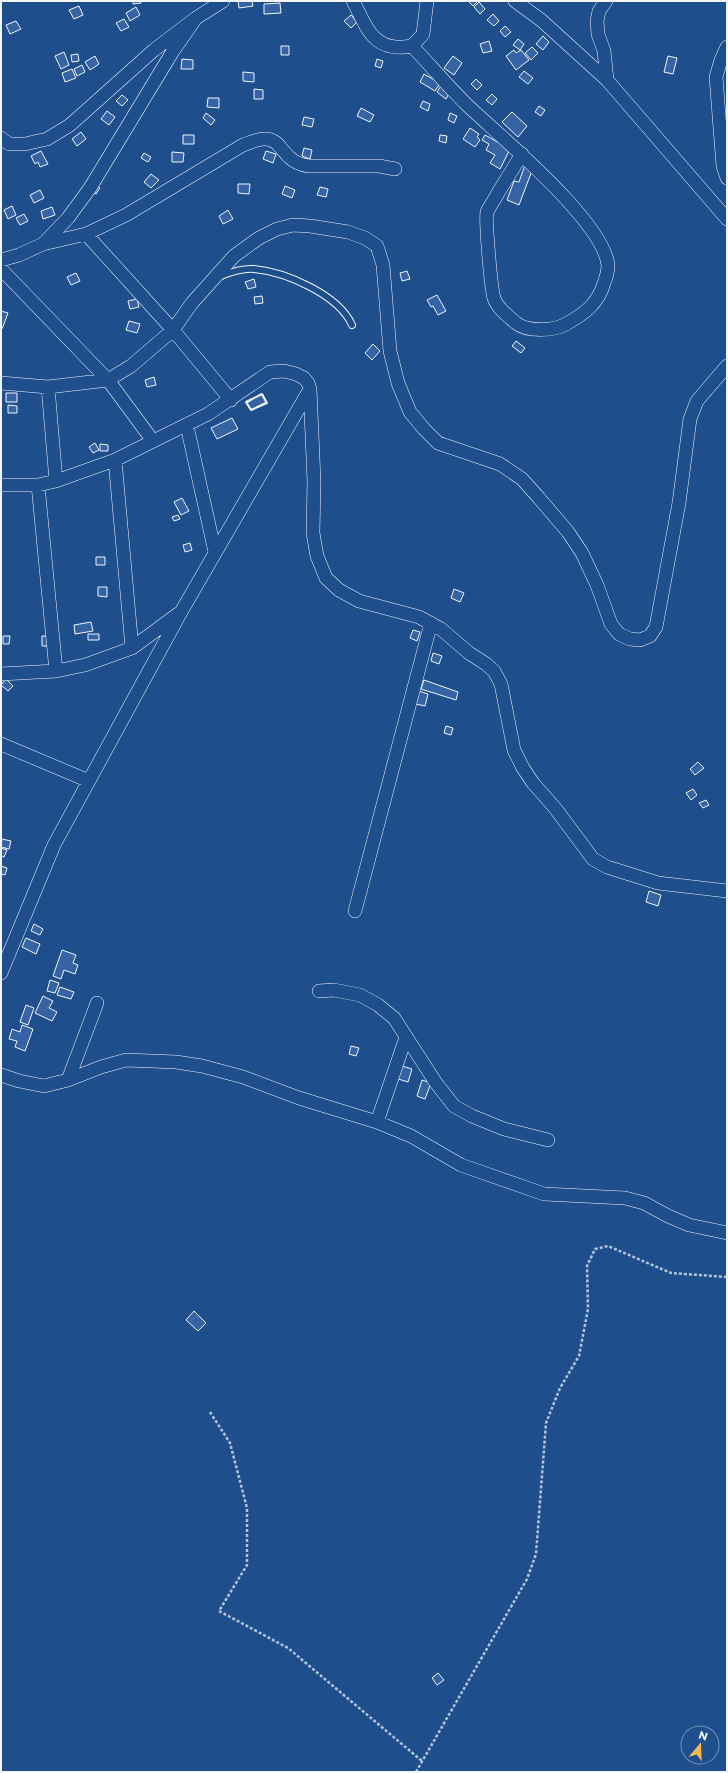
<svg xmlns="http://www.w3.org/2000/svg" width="728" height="1773" font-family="Montserrat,sans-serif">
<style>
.building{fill:#3563a3;stroke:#f2f6ff}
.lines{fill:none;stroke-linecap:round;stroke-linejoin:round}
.service-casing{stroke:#f2f6ff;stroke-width:8}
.minor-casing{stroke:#f2f6ff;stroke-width:14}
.path{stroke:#b3c4dc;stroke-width:2.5;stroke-dasharray:3 2;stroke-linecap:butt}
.service{stroke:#1f4e8c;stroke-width:6}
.minor{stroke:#1f4e8c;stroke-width:13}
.wall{stroke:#f2f6ff;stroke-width:2}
</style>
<rect width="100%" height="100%" fill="#1f4e8c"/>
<path class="building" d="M133 1H141V3L133 4Z
M238 1H252L253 6 239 8Z
M468 1H478L473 6Z
M479 2 485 9 480 14 474 7Z
M280 3 281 13 264 14V4Z
M79 6 83 15 74 19 69 10Z
M136 7 140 15 130 21 126 13Z
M493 14 499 21 494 26 487 20Z
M351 15 357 22 351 28 344 21Z
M124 19 129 27 121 31 116 23Z
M16 21 21 29 10 34 6 25Z
M505 26 511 32 505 37 500 31Z
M543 36 549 42 543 50 536 44Z
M518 39 524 44 520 50 513 45Z
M489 41 492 51 483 53 480 44Z
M281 46H289V55H281Z
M532 47 538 53 531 60 525 53Z
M514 50 516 53 521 50 529 60 516 70 506 56Z
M64 52 69 65 61 69 55 56Z
M78 54 79 61 72 62 71 55Z
M95 56 99 64 90 70 85 62Z
M453 56 462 63 454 75 444 68Z
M668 56 677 58 673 74 664 72Z
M182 59 193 60V69H181Z
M377 59 383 61 381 68 375 66Z
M82 65 85 72 77 76 74 69Z
M72 69 76 78 65 82 62 73Z
M524 71 533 78 528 84 519 77Z
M243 72 254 73V82L243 81Z
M424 74 440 83 435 91 420 82Z
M476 79 482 85 477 90 471 84Z
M442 84 451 90 446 99 437 92Z
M254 89 263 90V99H254Z
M492 94 497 99 492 105 486 100Z
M122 95 128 100 122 106 116 101Z
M208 98H219V108L207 107Z
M423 101 430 104 428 111 420 107Z
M539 106 545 110 541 116 535 112Z
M361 108 374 115 370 122 357 116Z
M107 111 115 117 109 125 101 119Z
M512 112 527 126 518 137 502 122Z
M206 113 215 120 211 125 203 118Z
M450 113 457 116 454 123 448 120Z
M304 117 314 119 312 127 302 125Z
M470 128 479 134 477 137 480 140 475 147 463 139Z
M81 132 86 139 77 146 72 139Z
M183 135H194V144H183Z
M440 135 447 136 446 143 439 141Z
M485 135 510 149 500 169 490 163 495 155 486 150 489 144 482 140Z
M304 148 312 150 310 159 302 156Z
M41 151 48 164 40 167 38 162 35 164 31 156Z
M266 151 276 154 273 163 263 159Z
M172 152 184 153 183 162H172Z
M144 153 151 157 148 162 141 158Z
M525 165 533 168 519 205 507 200 514 181 519 182Z
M151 174 159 180 151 188 144 182Z
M95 184 100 188 96 194 91 191Z
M238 184H250L249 194 238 193Z
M285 186 295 190 292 198 282 194Z
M320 187 328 189 326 197 317 195Z
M40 190 44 198 34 203 30 195Z
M12 206 16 215 8 219 4 210Z
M52 207 55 215 43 219 41 211Z
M228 210 233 219 223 224 219 216Z
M24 214 28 221 20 225 16 218Z
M407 271 410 279 402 281 400 273Z
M76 273 80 281 71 285 67 277Z
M254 279 256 287 248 289 245 282Z
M437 295 446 311 438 315 433 306 431 307 427 300Z
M262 296 263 303 255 304 254 297Z
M137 299 139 307 130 309 128 301Z
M1 311 8 313 2 329H1Z
M129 321 140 324 137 333 126 330Z
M516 341 525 348 521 353 512 346Z
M373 344 380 351 372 360 365 353Z
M154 377 156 385 147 387 145 380Z
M6 393H17V402H6Z
M261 394 266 402 251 410 247 403Z
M8 405 17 406V413H8Z
M232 418 238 429 217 439 211 428Z
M95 443 99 450 93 453 89 447Z
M100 444 108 445V451H100Z
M182 498 189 511 181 515 174 502Z
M178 515 180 519 174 521 172 517Z
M190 543 192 550 185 552 183 545Z
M96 557H105V565H96Z
M98 587H107V597L98 596Z
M454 589 464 593 460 602 451 598Z
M91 622 93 631 75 634 74 625Z
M413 630 420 632 417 641 410 638Z
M88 634H99V640H88Z
M3 636H10L9 644H3Z
M42 636H50V646H42Z
M433 653 442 656 439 664 431 661Z
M6 679 13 686 8 691 1 685Z
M424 680 458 692 456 700 421 689Z
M419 691 428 694 425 706 416 704Z
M446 726 453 728 451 735 444 733Z
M698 762 704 768 695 775 690 769Z
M693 789 697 795 691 800 686 793Z
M706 800 709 805 703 808 699 803Z
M2 839 11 841 9 849 1 847Z
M1 848 7 850 4 857 1 856Z
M1 866 7 868 5 875 1 874Z
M649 891 661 895 658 906 646 902Z
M34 924 43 929 40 935 31 931Z
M26 938 40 944 36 954 22 947Z
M62 950 76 955 73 963 78 965 75 974 64 970 61 979 53 976Z
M50 980 59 983 55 993 47 991Z
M60 987 74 992 71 999 57 995Z
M43 996 53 1001 49 1008 57 1012 52 1021 35 1013Z
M26 1005 34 1008 28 1025 20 1022Z
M22 1025 33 1029 25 1051 15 1047 17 1041 9 1039 12 1029 20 1032Z
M351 1046 359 1048 356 1056 349 1054Z
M399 1065 412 1069 408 1082 395 1078Z
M422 1080 431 1083 425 1099 417 1096Z
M194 1311 206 1323 198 1331 186 1320Z
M438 1673 444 1680 437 1685 432 1678Z"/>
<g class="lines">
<defs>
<path id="service" d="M221 276C231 272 242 268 254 269 286 272 339 295 352 325"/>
<path id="minor" d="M353 1C368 30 374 53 412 46L423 34 427 1
M515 1 541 20 607 80 727 219
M606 1 599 11 597 21 598 34 604 51 607 80
M412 46C430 65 447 85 465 103 498 135 603 220 608 265 608 271 606 278 604 283 598 304 584 314 566 324 554 331 527 332 516 323 508 316 497 308 494 298 491 289 485 218 487 212 490 206 495 199 498 193 506 180 514 167 522 154
M727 47 721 60 716 77 723 166 727 178
M1 138 9 144H25L47 139 70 125 154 50 196 18 223 1
M86 234 173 330 231 400
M43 244 86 234 126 215 243 145C249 143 257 139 264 139 277 138 281 150 289 157 295 163 301 165 309 166H379L395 169
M1 260 19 255 43 244 68 218 90 188 173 51 196 18
M1 269 108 380 153 441
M1 383 48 387 108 380 131 366 173 330 192 303 234 256 259 238 277 229 293 225 310 226 348 232 365 238 377 246 383 265 390 351 398 383 410 412 424 429 438 443 500 464 522 479 539 498 568 532 582 553 597 585 611 624 619 634 630 639 640 640 650 636 656 627 679 503 690 419 697 401 727 366
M48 387 56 481
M187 426 215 552
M115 460 132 648
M1 485H38L56 481 115 460 208 414 270 372 284 371 296 374 304 378 308 383 310 389 314 481 313 533 317 556 326 578 339 590 359 601 419 617 441 629 469 653 486 664 494 671 501 684 514 750 523 768 533 783 555 808 593 859 607 867 658 883 727 891
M38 485 56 671
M1 674 56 671 85 665 132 648 178 614
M1 744 89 781
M355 911 431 623
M1 973 54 845 181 612 310 389
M319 991 334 990 360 995 378 1005 394 1018 436 1083 454 1106 472 1116 504 1129 548 1140
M1 1075 19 1081 44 1086 68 1080 101 1067 126 1060 176 1062 202 1066 243 1077 299 1098 377 1122 411 1136 461 1165 544 1194 625 1198 644 1203 668 1216 689 1225 727 1233
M68 1080 97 1003
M377 1122 406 1037"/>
</defs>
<use href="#service" class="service-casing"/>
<use href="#minor" class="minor-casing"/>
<path class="path" d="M210 1412 230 1443 247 1508V1565L219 1611 288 1648 422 1761
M416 1772 527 1579 536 1554 546 1423 560 1388 579 1356 588 1309 587 1266 595 1249 608 1246 671 1273 727 1277"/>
<use href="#service" class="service"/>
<use href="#minor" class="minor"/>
<path class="wall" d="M262 394 267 403 251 410 246 402Z"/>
</g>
<rect width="728" height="1773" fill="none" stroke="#f2f6ff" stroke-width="4"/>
<g transform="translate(700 1745) rotate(19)"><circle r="19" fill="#1f4e8c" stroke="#7391ba"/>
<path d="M0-3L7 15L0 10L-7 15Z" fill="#ffb74d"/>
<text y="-6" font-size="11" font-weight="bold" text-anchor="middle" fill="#f2f6ff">N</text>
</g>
</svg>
